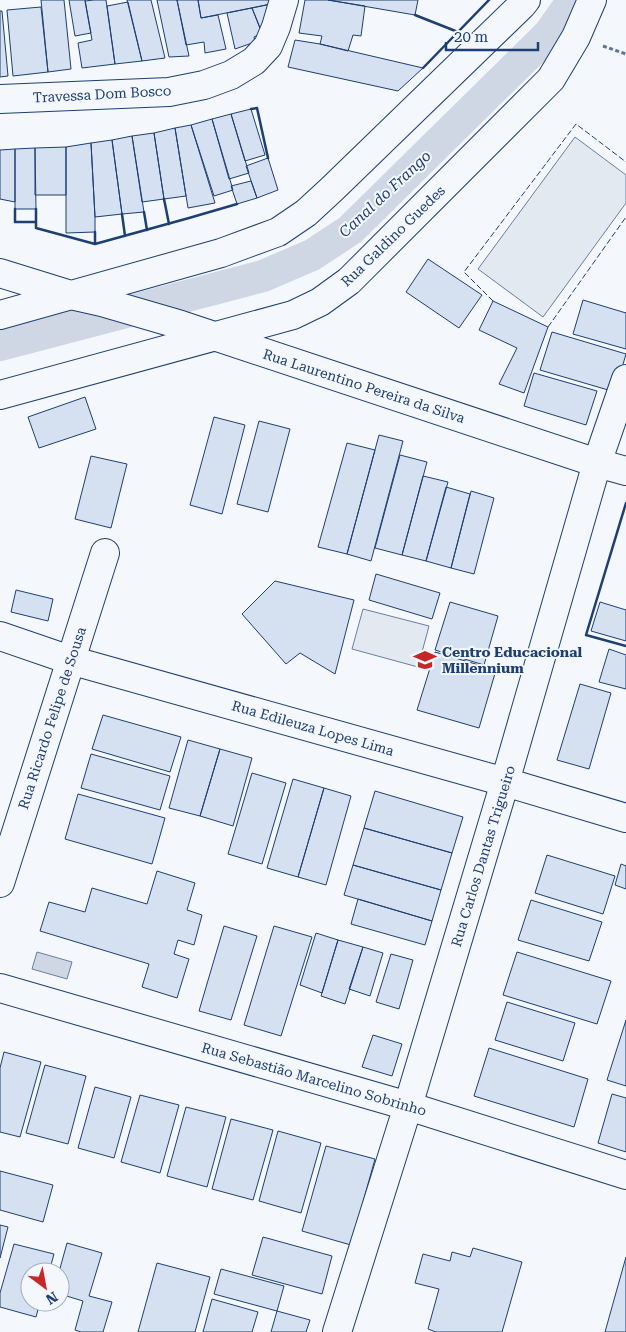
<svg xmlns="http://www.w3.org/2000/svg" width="626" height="1332" font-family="'Roboto Serif',serif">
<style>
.green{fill:#e3e9f0;stroke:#687fa3}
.water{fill:#cfd7e4;stroke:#687fa3}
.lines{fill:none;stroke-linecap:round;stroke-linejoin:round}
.canal{stroke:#cfd7e4;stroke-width:32}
.building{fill:#d5e0f0;stroke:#1d3f73}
.street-casing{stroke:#1d3f73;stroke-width:30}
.secondary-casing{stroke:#1d3f73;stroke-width:30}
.path{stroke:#5e769c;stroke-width:3;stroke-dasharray:4 2.5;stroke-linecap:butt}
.street{stroke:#f4f7fb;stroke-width:28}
.secondary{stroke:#f4f7fb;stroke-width:28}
.fence{stroke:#1d3f73;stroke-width:1;stroke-dasharray:6 2.5;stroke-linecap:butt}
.wall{stroke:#1d3f73;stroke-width:2.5}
.labels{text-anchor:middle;stroke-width:4;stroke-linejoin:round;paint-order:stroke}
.street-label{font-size:14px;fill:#1d3f73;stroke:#f4f7fb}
.poi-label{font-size:14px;font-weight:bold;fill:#1d3f73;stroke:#f4f7fb;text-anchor:start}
.water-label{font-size:15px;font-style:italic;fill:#1d3f73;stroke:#f4f7fb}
</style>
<rect width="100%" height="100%" fill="#f4f7fb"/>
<path class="green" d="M575 137 626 175V203L543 317 478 269Z
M363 609 429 626 418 667 352 649Z"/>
<path class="water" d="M37 952 72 962 67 979 32 969Z"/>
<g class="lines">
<path class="canal" d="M0 345 263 276 312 255 350 230 549 34 573 0"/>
</g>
<path class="building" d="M41 0H64L71 69 48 72Z
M69 0H85L91 33 75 36Z
M94 0H106L115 64 82 68 78 43 92 40 85 1Z
M127 0H151L165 58 142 61Z
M157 0H177L189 56 169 57Z
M177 0H198L201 18 218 15 226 49 205 53 204 42 186 45Z
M198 0H275L276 3 201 18Z
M305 0H328L365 6 361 36 353 35 348 51 320 44 322 36 299 33Z
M328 0H418L415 15Z
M128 2 142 61 115 64 107 6Z
M276 3 262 33 252 8Z
M41 7 48 72 13 76 7 10Z
M252 8 262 33 254 37 255 42 235 49 227 13Z
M0 11H2L8 76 0 77Z
M295 40 320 44 423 68 398 91 288 67Z
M251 109 265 155 245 161 231 114Z
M231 114 249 173 229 179 212 119Z
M212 119 233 190 214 196 191 125Z
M191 125 215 203 188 208 175 128Z
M175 128 186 196 164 199 154 133Z
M154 133 164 199 142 202 132 136Z
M132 136 144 212 122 214 112 140Z
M112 140 122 214 95 217 91 143Z
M91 143 95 217V232L66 233V147Z
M66 147V195H35V148Z
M35 148 36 209H15V149Z
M15 149V202L0 199V150Z
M268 158 278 190 257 198 246 166Z
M251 181 257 198 237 204 231 186Z
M428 259 482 295 459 328 406 292Z
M583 300 626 313V349L573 334Z
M493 301 548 327 524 393 499 384 517 348 479 330Z
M552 332 626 354 615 392 540 370Z
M534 373 597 391 586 425 524 406Z
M85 397 96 429 39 448 28 417Z
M214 417 245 425 222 514 190 505Z
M259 421 290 429 268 512 237 504Z
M379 435 403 441 371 561 347 554Z
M347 443 375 450 347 554 318 547Z
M400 455 427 462 402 555 375 548Z
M91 456 127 464 111 528 75 519Z
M423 476 448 482 426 561 402 555Z
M446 487 470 494 451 568 426 561Z
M471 491 494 498 474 574 451 568Z
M376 574 440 593 432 619 369 600Z
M275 581 354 600 335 674 300 653 286 664 242 614Z
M16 590 53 599 48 621 11 612Z
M450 602 498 616 484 665 435 650Z
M600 602 626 610V641L591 631Z
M609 649 626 655V689L599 682Z
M435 652 496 670 479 728 417 710Z
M580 684 611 693 589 769 557 760Z
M103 715 181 737 170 772 92 749Z
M188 740 220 749 200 816 169 808Z
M220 749 252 758 233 826 200 816Z
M91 754 170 776 160 810 81 788Z
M252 773 286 783 262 864 228 854Z
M293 779 324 788 298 877 267 868Z
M324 788 351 796 326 885 298 877Z
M375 791 463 817 452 853 364 828Z
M78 794 165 818 152 864 65 839Z
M364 828 452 853 441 890 353 865Z
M547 855 615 876 603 914 535 893Z
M621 864 626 866V889L615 885Z
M353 865 441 890 432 921 344 895Z
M157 871 195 883 187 910 202 915 194 945 178 940 174 954 189 959 177 998 142 987 149 964 40 931 49 902 85 912 92 888 147 904Z
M358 899 432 921 425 945 351 924Z
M531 900 602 922 589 961 518 940Z
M224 926 257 936 231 1020 199 1011Z
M274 926 312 937 281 1036 244 1025Z
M316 933 338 940 322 993 300 985Z
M338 940 363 947 345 1004 321 996Z
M363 947 383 953 370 996 349 989Z
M517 952 611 981 597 1024 503 995Z
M391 954 413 960 399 1009 376 1002Z
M507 1002 575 1023 563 1061 495 1040Z
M626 1020V1086L607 1080Z
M373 1035 402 1044 392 1076 362 1067Z
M489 1048 588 1079 574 1127 474 1096Z
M4 1052 41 1062 20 1137 0 1132V1068Z
M45 1065 86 1076 68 1144 26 1133Z
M95 1087 131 1097 114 1158 78 1148Z
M612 1094 626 1098V1152L598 1143Z
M140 1095 179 1105 160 1173 121 1162Z
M186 1107 226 1117 207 1187 167 1176Z
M231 1119 273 1130 253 1200 212 1189Z
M278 1131 321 1143 301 1213 259 1201Z
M326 1146 375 1159 351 1245 302 1231Z
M0 1171 53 1185 43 1222 0 1210Z
M0 1225 8 1227 0 1258Z
M263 1237 332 1256 322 1294 252 1275Z
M67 1243 102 1253 89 1296 112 1302 103 1332H81L75 1330 83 1301 60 1294V1272H59Z
M14 1244 54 1254 49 1272H30V1302H40L36 1317 0 1307V1293Z
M473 1248 522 1262 502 1332H436L428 1329 439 1289 415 1283 423 1254 450 1261 452 1252 470 1257Z
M626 1257V1332H605Z
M157 1263 210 1277 195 1332H138Z
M221 1269 284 1286 277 1311 214 1294Z
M212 1299 258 1312 252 1332H203Z
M277 1311 310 1320 306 1332H271Z"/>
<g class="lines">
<defs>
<path id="street" d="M0 99 169 92 204 85 231 75 254 61 268 46 276 27 284 0
M0 273 71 295 102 302 181 325 597 463 626 471
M0 315 221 253 278 232 306 213 332 189 522 5 526 0
M0 395 293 315 320 302 349 281 551 79 576 37 592 0
M0 636 70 660 505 782 626 818
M0 883 105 553
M337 1332 408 1106 505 782 597 463 626 379"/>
<path id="secondary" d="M0 988 408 1106 626 1175"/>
</defs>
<use href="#street" class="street-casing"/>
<use href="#secondary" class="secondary-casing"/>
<path class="path" d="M603 46 626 54"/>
<use href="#street" class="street"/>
<use href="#secondary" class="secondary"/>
<path class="fence" d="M493 301 464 272 576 124 626 162
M548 327 626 217"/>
<path class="wall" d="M415 15 458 32
M423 68 489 0
M251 109 257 108 268 158
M164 199 169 224
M15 209V222H36
M36 209V228L95 244 189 218 237 204
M144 212 147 230
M122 214 125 236
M95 232V244
M626 503 586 635 626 646"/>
</g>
<defs>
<symbol id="school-bare" viewBox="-9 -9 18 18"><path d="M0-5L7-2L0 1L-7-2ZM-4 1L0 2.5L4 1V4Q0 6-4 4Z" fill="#c62828" stroke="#f4f7fb" stroke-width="2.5" paint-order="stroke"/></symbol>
</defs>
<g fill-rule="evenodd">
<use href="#school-bare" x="409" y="644" width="32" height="32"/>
</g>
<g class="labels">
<g class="street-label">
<text transform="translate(102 94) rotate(-3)" y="5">Travessa Dom Bosco</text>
<text transform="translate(393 236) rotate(-44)" y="5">Rua Galdino Guedes</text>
<text transform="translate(364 386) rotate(18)" y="5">Rua Laurentino Pereira da Silva</text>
<text transform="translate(52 718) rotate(-72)" y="5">Rua Ricardo Felipe de Sousa</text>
<text transform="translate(313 728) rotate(16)" y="5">Rua Edileuza Lopes Lima</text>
<text transform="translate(483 856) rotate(-73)" y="5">Rua Carlos Dantas Trigueiro</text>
<text transform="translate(314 1079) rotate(16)" y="5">Rua Sebastião Marcelino Sobrinho</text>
</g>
<g class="poi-label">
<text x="442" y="657">Centro Educacional<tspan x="442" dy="16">Millennium</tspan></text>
</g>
<g class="water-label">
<text transform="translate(385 194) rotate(-43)" y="5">Canal do Frango</text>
</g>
</g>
<g transform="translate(45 1287) rotate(148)"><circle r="24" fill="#f4f7fb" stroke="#9eadc5"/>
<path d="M0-4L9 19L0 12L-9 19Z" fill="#c62828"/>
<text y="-8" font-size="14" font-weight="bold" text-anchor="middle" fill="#1d3f73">N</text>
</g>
<path d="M446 42v8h92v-8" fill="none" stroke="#1d3f73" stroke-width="2.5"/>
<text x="454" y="42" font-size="15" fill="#1d3f73" stroke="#f4f7fb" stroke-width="4" paint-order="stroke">20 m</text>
</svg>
